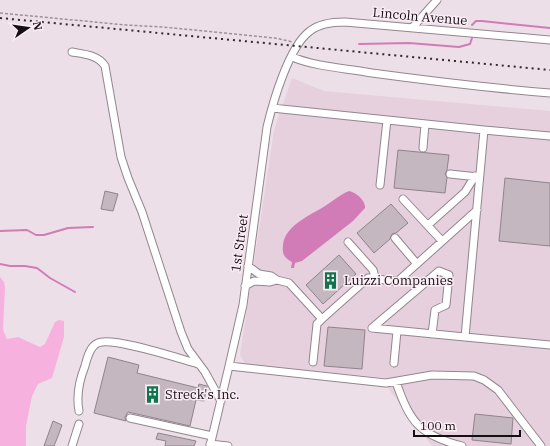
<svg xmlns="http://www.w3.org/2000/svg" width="550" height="446" font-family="'IBM Plex Serif',serif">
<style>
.built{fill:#e6d0de}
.green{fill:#f7b1df}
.water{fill:#d27cb7}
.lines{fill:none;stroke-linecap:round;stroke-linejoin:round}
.stream{stroke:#d27cb7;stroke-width:2}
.building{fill:#c5b7bf;stroke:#90838b}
.minor-casing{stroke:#93868e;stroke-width:9}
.path{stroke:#9c9198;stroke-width:1.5;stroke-dasharray:3 2;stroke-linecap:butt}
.minor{stroke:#fff;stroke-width:7}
.rail{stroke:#2f282c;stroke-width:2;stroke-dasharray:2 4;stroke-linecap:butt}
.labels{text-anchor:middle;stroke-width:3;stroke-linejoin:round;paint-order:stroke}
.street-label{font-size:13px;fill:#140f12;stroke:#fbecf5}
.poi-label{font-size:13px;fill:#140f12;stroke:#fbecf5;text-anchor:start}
</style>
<rect width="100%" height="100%" fill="#eddfe8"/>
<path class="built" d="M292 78 324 91 550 111V446H432L387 387V378L245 364 240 355 274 130Z"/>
<path class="green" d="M0 277 4 282 5 287 3 330 7 339 18 337 40 347 45 344 55 322 59 320 64 321V337L52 378 38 384 32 396 26 426V446H0Z"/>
<path class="water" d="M349 191C356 192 366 201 365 208L353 221 302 261 295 263 294 268H291L292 262C284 258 282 254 283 245 285 225 311 215 325 206 333 201 341 194 349 191Z"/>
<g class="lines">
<path class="stream" d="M472 25 476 21H482L550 28
M359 44 409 43 459 47 470 44 472 38
M0 231 27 230 36 235H44L68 228 93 227
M0 264 10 266H25L37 268 50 278 75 292"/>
</g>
<path class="building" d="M398 150 449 155 447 170 445 174 447 177 445 193 394 188Z
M505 178 550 183V246L499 241Z
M105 191 118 194 113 211 101 209Z
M391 204 408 223 396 233 392 234 390 239 374 253 357 233Z
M339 255 356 274 323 304 306 285Z
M328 327 365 330 362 369 324 366Z
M108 357 139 365 137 373 198 388 199 384 207 386 204 401 196 400 190 426 128 412 125 417 126 421 94 413Z
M475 414 513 418 511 444 472 440Z
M53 421 62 425 58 436 54 446H44Z
M158 433 196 441 194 446H165L166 441 156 439Z"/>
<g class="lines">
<defs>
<path id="minor" d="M412 28 437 0
M72 52C84 54 98 55 105 66L121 157 128 178 142 212 181 332 188 349 205 372 221 401
M292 57C317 67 345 68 372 73 431 81 490 88 550 93
M272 108 484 130 465 337 550 345
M484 130 550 136
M423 148 425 124
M450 174 478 177
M380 185 387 120
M403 199 442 241
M428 225 465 192 475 176
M395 238 417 264
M348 242 373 270 375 277
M248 266 259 274 271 276 277 280 289 283 322 319 317 324 313 362
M245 286 254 281 270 282 277 280
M322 319 368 278C380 277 389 284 399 280L477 210
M372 328 439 271 449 275 446 305 435 310 432 334
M372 328 465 337
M394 363 397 331
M229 366 386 383 432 375 474 376 484 380 498 390 541 446
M396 382C410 422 419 435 462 446
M79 411C76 395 79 381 85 366 87 358 90 346 98 343 112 336 180 359 199 364
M130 418 212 436
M210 444 228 446
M72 446 79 424
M210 446 229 366 243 305 267 127C273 102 289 46 310 31 320 23 333 22 345 22L550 40"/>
</defs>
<use href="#minor" class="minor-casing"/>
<path class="path" d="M0 13 126 25 163 27 275 38 293 42"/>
<use href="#minor" class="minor"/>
<path class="rail" d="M0 18 550 70"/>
</g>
<defs>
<symbol id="building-bare" viewBox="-9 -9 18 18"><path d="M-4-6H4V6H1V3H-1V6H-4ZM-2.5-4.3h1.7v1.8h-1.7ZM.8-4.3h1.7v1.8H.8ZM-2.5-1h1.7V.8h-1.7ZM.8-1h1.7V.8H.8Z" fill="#10754d" stroke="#fbecf5" stroke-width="2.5" paint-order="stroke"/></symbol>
</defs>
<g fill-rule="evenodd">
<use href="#building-bare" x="318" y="268" width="25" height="25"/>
<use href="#building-bare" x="140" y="382" width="25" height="25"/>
</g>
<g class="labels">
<g class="street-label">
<text transform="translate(420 16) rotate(5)" y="5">Lincoln Avenue</text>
<text transform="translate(239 243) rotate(-82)" y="5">1st Street</text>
</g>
<g class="poi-label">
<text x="344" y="285">Luizzi Companies</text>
<text x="165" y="399">Streck's Inc.</text>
</g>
</g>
<g transform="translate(28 28) rotate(77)" stroke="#fbecf5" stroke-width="3" paint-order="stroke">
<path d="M0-3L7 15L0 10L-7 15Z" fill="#140f12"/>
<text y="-6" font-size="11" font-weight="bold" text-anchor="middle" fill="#140f12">N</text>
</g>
<path d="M414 430v6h106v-6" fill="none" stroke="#140f12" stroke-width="2"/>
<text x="420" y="430" font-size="12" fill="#140f12" stroke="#fbecf5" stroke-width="3" paint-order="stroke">100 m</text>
</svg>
